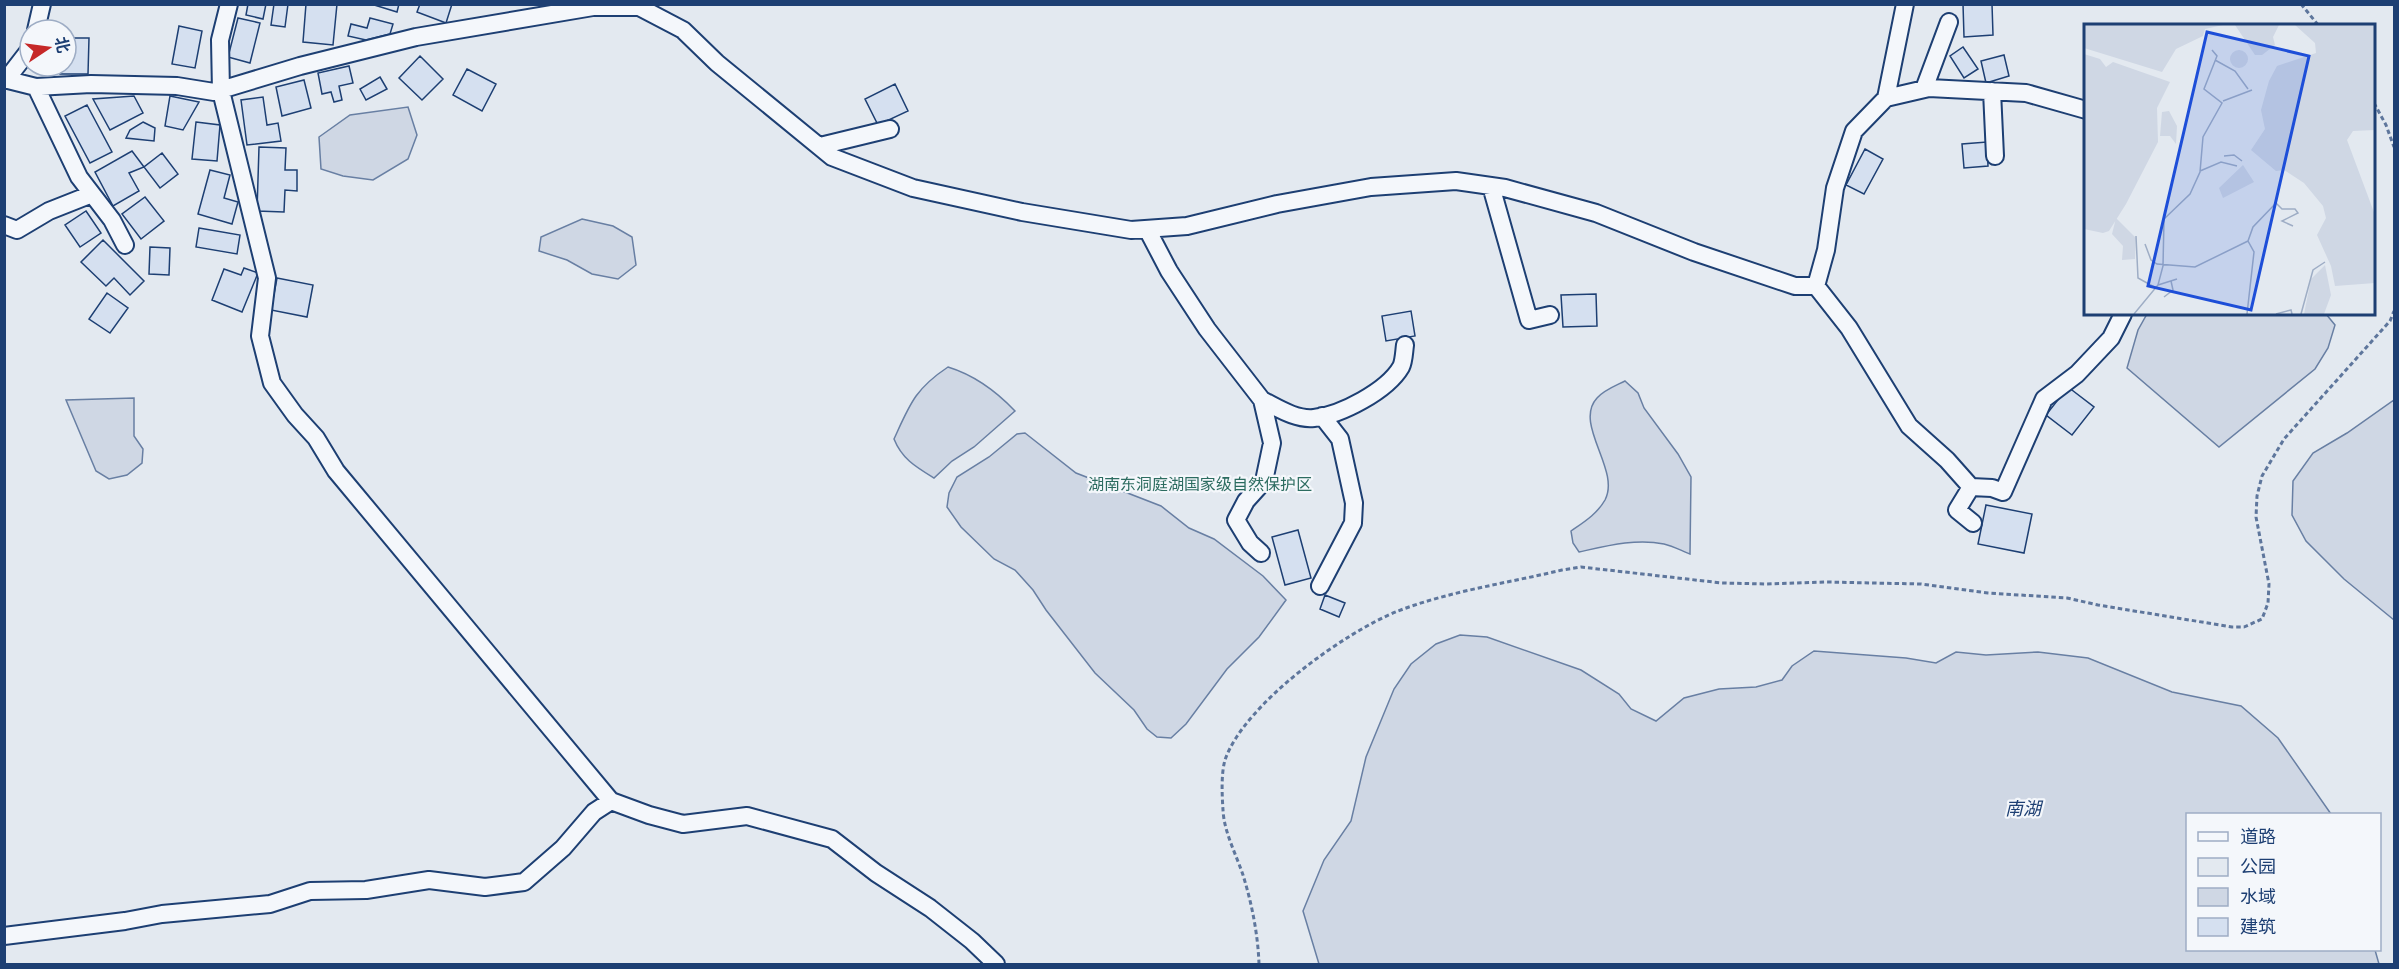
<svg xmlns="http://www.w3.org/2000/svg" width="2399" height="969" font-family="'Space Grotesk','Noto Sans SC',sans-serif">
<style>
.green{fill:#e3e9f0;stroke:#687fa3;stroke-width:1.5;fill-rule:evenodd}
.water{fill:#cfd7e4;stroke:#687fa3;stroke-width:1.5}
.building{fill:#d5e0f0;stroke:#1d3f73;stroke-width:1.5}
.lines{fill:none;stroke-linecap:round;stroke-linejoin:round}
.minor-casing{stroke:#1d3f73;stroke-width:20}
.path{stroke:#5e769c;stroke-width:3;stroke-dasharray:4.5 3;stroke-linecap:butt}
.minor{stroke:#f4f7fb;stroke-width:16}
.labels{text-anchor:middle;stroke-width:4.5;stroke-linejoin:round;paint-order:stroke}
.park-label{font-size:16px;fill:#2c6c60;stroke:#f4f7fb}
.water-label{font-size:18px;font-style:italic;fill:#1d3f73;stroke:#f4f7fb}
.inset-road{fill:none;stroke:#9eadc5;stroke-width:1.5}
.view{fill:#1d4ed8;fill-opacity:0.15;stroke:#1d4ed8;stroke-width:3}
.inset-edge{fill:none;stroke:#1d3f73;stroke-width:3}
</style>
<rect width="100%" height="100%" fill="#f4f7fb"/>
<path class="green" d="M5 5H2394V964H5ZM2086 26H2374V314H2086ZM30 30H66V66H30ZM2188 814H2380V950H2188Z"/>
<path class="water" d="M408 107 417 135 408 159 373 180 343 176 321 169 319 137 350 115Z
M582 219 613 226 632 237 636 265 618 279 592 274 567 260 539 251 541 237Z
M2147 314H2326L2335 325 2328 348 2315 369 2219 447 2127 368 2138 330Z
M948 367C974 375 996 391 1015 411L974 447 952 461 934 478C916 467 902 459 894 439 910 404 915 389 948 367Z
M1625 381 1638 393 1644 408 1678 454 1691 477 1690 554C1682 551 1673 546 1664 544 1636 538 1606 546 1579 552L1573 543 1571 531C1584 522 1597 514 1605 500 1621 470 1573 424 1597 398 1604 390 1615 386 1625 381Z
M134 398V436L143 449 142 463 127 475 109 479 96 471 66 400Z
M2394 400V620L2344 579 2306 541 2292 515 2293 481 2313 453 2347 433Z
M1025 433 1076 473 1161 506 1189 528 1214 539 1263 576 1286 600 1259 637 1227 669 1186 724 1171 738 1157 737 1147 729 1134 710 1095 673 1046 610 1033 590 1015 570 994 559 961 527 947 507 949 493 957 477 989 457 1017 434Z
M1460 635 1487 637 1581 670 1619 694 1631 709 1656 721 1684 698 1719 689 1756 687 1782 680 1792 666 1814 651 1906 658 1936 663 1956 652 1986 655 2038 652 2088 658 2172 692 2241 706 2278 738 2331 814H2188V950H2375L2379 964H1319L1303 911 1324 860 1351 821 1366 757 1394 689 1411 664 1436 644Z"/>
<path class="building" d="M248 4H266L263 19 246 15Z
M274 4H288L285 27 271 25Z
M306 4H337L333 45 303 42Z
M371 4H399L397 12Z
M420 4H452L446 23 417 12Z
M1963 4H1992L1993 35 1964 37Z
M238 18 260 23 250 63 228 57Z
M370 18 393 24 390 34 366 40 348 36 351 24 367 28Z
M179 26 202 31 195 68 172 64Z
M66 38H89L88 74H60V66H66Z
M1963 47 1978 69 1964 78 1950 56Z
M2004 55 2009 76 1986 83 1981 61Z
M420 56 443 79 422 100 399 78Z
M349 66 353 83 339 86 342 100 334 102 331 92 322 94 318 73Z
M467 69 496 84 482 111 453 95Z
M380 77 387 89 366 100 360 89Z
M304 80 311 108 282 116 276 87Z
M895 84 908 111 878 125 865 99Z
M134 96 143 113 110 130 93 99Z
M170 96 199 102 183 130 165 126Z
M263 97 267 125 278 123 281 141 247 145 241 100Z
M87 105 112 152 90 163 65 116Z
M143 122 155 128 154 141 126 138 130 130Z
M196 122 220 125 217 161 192 159Z
M1987 142 1988 166 1964 168 1962 144Z
M259 147 286 148 285 170H297V191L285 190 284 212 257 211Z
M1865 149 1883 159 1864 194 1846 185Z
M132 151 144 167 129 173 139 191 113 206 95 172Z
M162 153 178 174 160 188 144 167Z
M210 170 230 175 224 198 238 202 232 224 198 214Z
M145 197 164 221 141 239 122 214Z
M86 211 101 233 80 247 65 225Z
M199 228 240 235 237 254 196 247Z
M103 240 144 281 130 295 114 278 106 286 81 262Z
M150 247 170 248 169 275 149 274Z
M244 268 258 273 242 312 212 300 224 269 241 275Z
M277 278 313 285 307 317 271 310Z
M107 293 128 308 110 333 89 319Z
M1596 294 1597 326 1563 327 1561 295Z
M1411 311 1415 336 1386 341 1382 316Z
M2068 387 2094 407 2072 435 2046 415Z
M1986 505 2032 514 2024 553 1978 544Z
M1298 530 1311 578 1285 585 1272 537Z
M1325 595 1345 603 1339 617 1320 609Z"/>
<g class="lines">
<defs>
<path id="minor" d="M229 4 220 40 221 91 267 278 260 336 272 383 295 415 316 438 336 471 611 801
M36 30 42 4
M4 79 36 87 91 84 177 86 214 92 300 66 416 37 593 7H639L683 30 717 63 832 157 913 188 1022 212 1131 230 1187 226 1277 204 1371 187 1456 181 1505 188 1596 213 1694 252 1795 286H1816L1826 250 1835 188 1854 131 1886 98 1929 88 2026 93 2086 110
M6 80 30 49
M36 87 79 177 112 220 125 245
M1924 89 1949 22
M1992 91 1995 156
M1886 98 1905 4
M820 146 890 129
M1491 186 1529 320 1550 315
M4 225 17 230 49 211 92 194
M1147 229 1169 271 1207 329 1262 400 1272 443 1264 481 1246 501 1236 520 1250 543 1261 553
M1816 286 1849 328 1909 426 1947 460 1971 487 1957 510 1973 523
M1262 400C1278 408 1296 420 1314 418 1341 415 1387 391 1401 367 1404 361 1404 352 1405 345
M1971 487 1992 488 2003 492 2044 399 2077 374 2111 338 2123 314
M1320 586 1353 523 1354 503 1340 439 1322 416
M4 936 125 921 162 914 270 904 310 891 366 890 429 880 485 887 524 882 563 848 594 812 611 801 649 815 683 824 747 816 832 839 876 873 930 908 972 941 996 964"/>
</defs>
<use href="#minor" class="minor-casing"/>
<path class="path" d="M2301 4 2319 26
M2374 103 2386 125 2394 147
M1259 964C1258 935 1252 904 1243 875 1236 854 1224 832 1223 810 1222 795 1221 774 1225 760 1244 704 1345 632 1398 611 1450 591 1508 583 1562 570L1581 567 1722 583 1767 584 1826 582 1921 584 1988 593 2067 598 2098 605 2232 627H2244L2262 619 2268 603 2269 584 2256 517 2257 496 2262 476 2284 439 2390 321 2394 311"/>
<use href="#minor" class="minor"/>
</g>
<g class="labels">
<g class="park-label">
<text x="1200" y="490">湖南东洞庭湖国家级自然保护区</text>
</g>
<g class="water-label">
<text x="2023" y="815">南湖</text>
</g>
</g>
<g transform="translate(2084 24)">
<rect width="291" height="291" fill="#f4f7fb"/>
<path d="M0 1H291V290H0Z" fill="#e3e9f0"/>
<path d="M0 1H139L121 5 119 12 92 25 78 48 0 24ZM151 1H195L189 13 191 21 178 31H171ZM211 1H291V106L269 107 263 116 291 191V259L251 262 247 242 233 211 242 194 239 182 220 159 200 146 192 147 167 126 181 105 177 86 185 57 193 42 232 29 231 19ZM146 35a9 9 0 1 1 18 0a9 9 0 1 1-18 0ZM0 30 16 35 22 43 29 38 86 58 73 84 74 118 42 180 25 207 19 209 0 205ZM85 87 93 102 92 120 86 112H76L78 88ZM159 141 170 158 139 174 135 164ZM32 194 52 214 51 235 38 236 39 222 28 210ZM241 241 247 271 240 290H220L227 255Z" fill="#cfd7e4"/>
<path class="inset-road" d="M131 36 151 47 164 65M139 77 168 66M140 132 150 131 158 137M116 147 137 138 153 142M52 212 54 254 72 264M61 220 67 236 73 240 111 243 164 217M74 261 93 255M80 273 89 266 87 257M50 290 74 261 79 242 80 195 106 170 116 148 119 113 138 79 120 65 133 32 128 26M163 290 170 228 164 217 169 203 192 179 198 185H211L214 189 198 197 209 202M192 290 207 286 208 290M217 290 229 246 241 238"/>
<path class="view" d="M123 8 225 32 167 286 64 262Z"/>
<rect width="291" height="291" class="inset-edge"/>
</g>
<rect width="2399" height="969" fill="none" stroke="#1d3f73" stroke-width="12"/>
<rect x="2186" y="813" width="195" height="138" fill="#f4f7fb" stroke="#9eadc5" stroke-width="1.5"/>
<rect x="2198" y="832" width="30" height="9" fill="#f4f7fb" stroke="#9eadc5" stroke-width="1.5"/>
<text x="2240" y="843" font-size="18" fill="#1d3f73">道路</text>
<rect x="2198" y="858" width="30" height="18" fill="#e3e9f0" stroke="#9eadc5" stroke-width="1.5"/>
<text x="2240" y="873" font-size="18" fill="#1d3f73">公园</text>
<rect x="2198" y="888" width="30" height="18" fill="#cfd7e4" stroke="#9eadc5" stroke-width="1.5"/>
<text x="2240" y="903" font-size="18" fill="#1d3f73">水域</text>
<rect x="2198" y="918" width="30" height="18" fill="#d5e0f0" stroke="#9eadc5" stroke-width="1.5"/>
<text x="2240" y="933" font-size="18" fill="#1d3f73">建筑</text>
<g transform="translate(48 48) rotate(77)"><circle r="28" fill="#f4f7fb" stroke="#9eadc5" stroke-width="1.5"/>
<path d="M0-4.5L10 22L0 15L-10 22Z" fill="#c62828"/>
<text y="-9" font-size="16" font-weight="bold" text-anchor="middle" fill="#1d3f73">北</text>
</g>
</svg>
